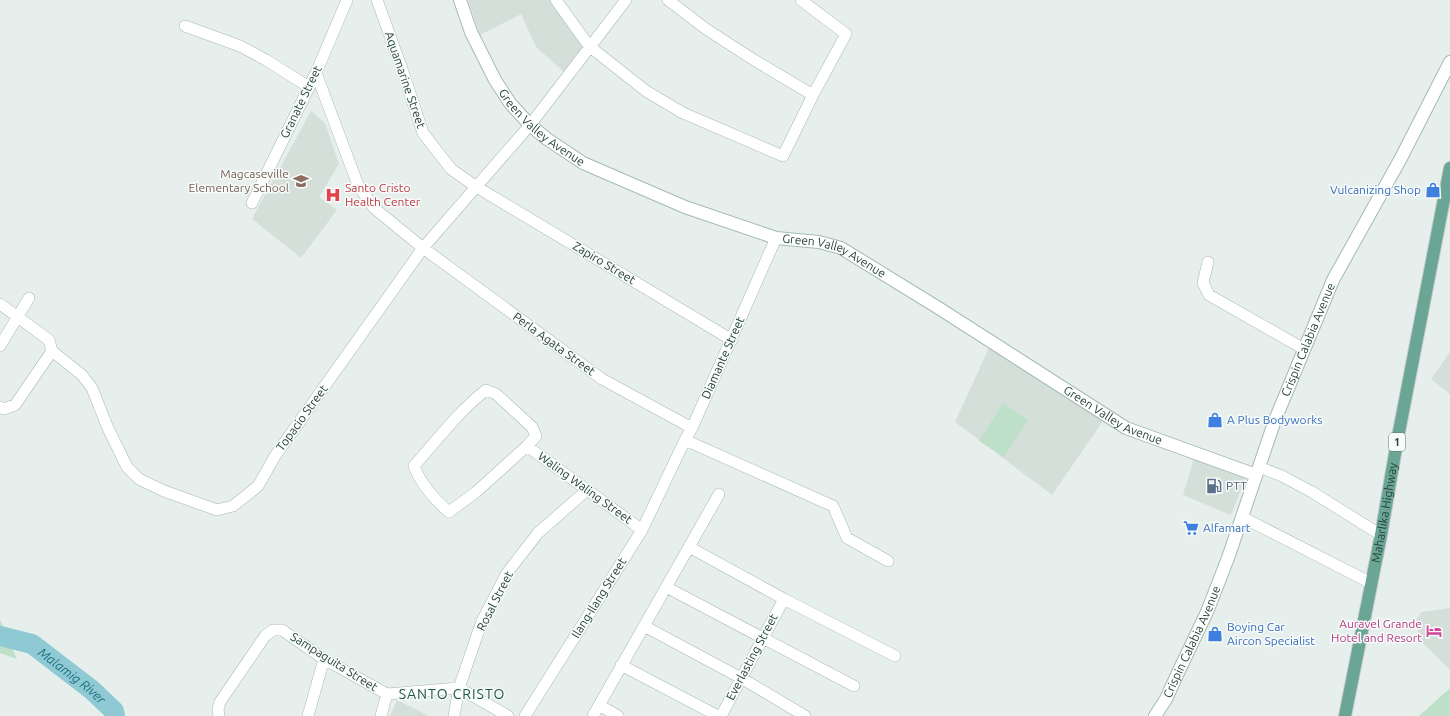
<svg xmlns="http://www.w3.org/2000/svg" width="1450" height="716" font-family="Ubuntu,sans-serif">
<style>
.built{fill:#d4dfda}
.green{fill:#bfe0c8}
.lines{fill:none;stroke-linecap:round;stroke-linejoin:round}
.river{stroke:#8ec9d4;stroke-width:20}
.street-casing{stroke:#a8b8b2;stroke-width:12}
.secondary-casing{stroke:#a4bbb3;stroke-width:14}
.primary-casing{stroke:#c2cac8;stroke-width:14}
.street{stroke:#fff;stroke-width:11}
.secondary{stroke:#fff;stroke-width:12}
.primary{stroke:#6aa596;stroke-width:12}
.labels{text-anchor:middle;stroke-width:3;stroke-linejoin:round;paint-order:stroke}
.shield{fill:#f7fbf9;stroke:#637a73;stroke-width:1}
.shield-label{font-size:11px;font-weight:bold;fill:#24423a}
.street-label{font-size:12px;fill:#24423a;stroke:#f7fbf9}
.education-label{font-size:12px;fill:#785e54;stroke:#f7fbf9;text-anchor:end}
.health-label{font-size:12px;fill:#be3a42;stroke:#f7fbf9;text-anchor:start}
.shop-label{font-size:12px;fill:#366cbe;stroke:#f7fbf9;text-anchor:start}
.service-label{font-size:12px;fill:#4e5e75;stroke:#f7fbf9;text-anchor:start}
.hotel-label{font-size:12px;fill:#b23c85;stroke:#f7fbf9;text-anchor:end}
.water-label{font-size:13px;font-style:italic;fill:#1c6f80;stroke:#f7fbf9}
.quarter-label{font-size:14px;letter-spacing:1px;fill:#1f5548;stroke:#f7fbf9}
</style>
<rect width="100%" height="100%" fill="#e6efeb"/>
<path class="built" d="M468 0H554L584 48 564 72 536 47 521 14 480 35Z
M311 111 325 123 339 164 319 197 337 210 301 258 252 219Z
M989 348 1103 421 1052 495 955 422Z
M1450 352V394L1431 379Z
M1194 458 1246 477 1231 515 1183 495Z
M1450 608V670L1421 641 1415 622 1421 612Z
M397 700 429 716H390Z"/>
<path class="green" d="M1003 403 1028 420 1004 457 979 441Z
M0 620 17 659 0 653Z
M1450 688V716H1419Z"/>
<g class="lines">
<path class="river" id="s1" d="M0 636 32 644 92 690 114 711 115 716"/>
<defs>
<path id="street" d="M377 0 402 69 423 133 451 169 475 186 732 340
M556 0 589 46 646 91 683 113 783 156 813 95 846 34 801 0
M668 0 706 29 754 60 813 95
M185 26 240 46 266 60 309 87
M316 73 358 185 374 208 423 248 602 379 692 428
M252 203 316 73 347 0
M1208 262 1203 283 1209 295 1304 349
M0 304 49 340 52 351 15 405 4 409 0 407
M0 346 29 298
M52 351 82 375 92 388 107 426 127 467 139 479 164 491 217 510 233 506 258 486 275 456 423 248 530 125 626 0
M486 390 496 394 532 427 536 436 527 446 476 492 449 512C434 499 421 485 414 466 437 440 459 411 486 390Z
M685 440 833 506 847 538 888 561
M527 446 642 530
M1259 467 1282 476 1312 492 1381 535
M1242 517 1371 583
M689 547 784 599 895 656
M666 587 854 686
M644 626 741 678 805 716
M621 665 718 716
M599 705 618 716
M219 716 218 709 220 702 265 636 273 630H282L324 659 387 694 459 688 508 716
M308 716 324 659
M381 716 387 694
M454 716 459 688 482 621 507 573 538 533 587 490
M525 716 642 530 685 440 692 428 776 238
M593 716 719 494
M721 716 784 599"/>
<g id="secondary">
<path id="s2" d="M460 0 471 32 495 80 510 103 530 125 547 139 583 163 685 207 776 238 819 242 841 248 937 307 1126 428 1256 475"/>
<path id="s3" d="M1155 716 1166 699 1176 677 1207 612 1228 558 1275 420 1333 280 1401 158 1450 62"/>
</g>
<g id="primary">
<path id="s4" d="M1345 716 1381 535 1397 442 1450 168"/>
</g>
</defs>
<use href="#street" class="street-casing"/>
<use href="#secondary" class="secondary-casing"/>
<use href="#primary" class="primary-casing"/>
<use href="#street" class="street"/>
<use href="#secondary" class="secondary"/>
<use href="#primary" class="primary"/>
</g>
<defs>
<symbol id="school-bare" viewBox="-9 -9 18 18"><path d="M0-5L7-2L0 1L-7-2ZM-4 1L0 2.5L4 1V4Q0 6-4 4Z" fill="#8d6e63" stroke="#f7fbf9" stroke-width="2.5" paint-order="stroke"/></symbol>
<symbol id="shop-bare" viewBox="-9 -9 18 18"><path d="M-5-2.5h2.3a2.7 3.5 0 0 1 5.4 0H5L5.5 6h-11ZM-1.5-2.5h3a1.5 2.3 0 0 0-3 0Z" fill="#3f7fe0" stroke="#f7fbf9" stroke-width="2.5" paint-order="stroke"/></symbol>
<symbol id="hospital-bare" viewBox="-9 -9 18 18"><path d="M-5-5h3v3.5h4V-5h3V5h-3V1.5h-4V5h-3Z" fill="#e0444e" stroke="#f7fbf9" stroke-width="2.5" paint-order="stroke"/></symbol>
<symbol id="fuel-bare" viewBox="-9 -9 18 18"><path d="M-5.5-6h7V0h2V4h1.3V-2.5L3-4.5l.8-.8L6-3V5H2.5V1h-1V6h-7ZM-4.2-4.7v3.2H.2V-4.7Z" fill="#5c6f8a" stroke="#f7fbf9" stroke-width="2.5" paint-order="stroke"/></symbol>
<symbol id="supermarket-bare" viewBox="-9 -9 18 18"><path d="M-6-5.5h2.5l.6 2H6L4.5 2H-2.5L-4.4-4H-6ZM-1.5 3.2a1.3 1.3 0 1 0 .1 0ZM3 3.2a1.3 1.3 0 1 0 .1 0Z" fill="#3f7fe0" stroke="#f7fbf9" stroke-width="2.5" paint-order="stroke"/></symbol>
<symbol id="hotel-bare" viewBox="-9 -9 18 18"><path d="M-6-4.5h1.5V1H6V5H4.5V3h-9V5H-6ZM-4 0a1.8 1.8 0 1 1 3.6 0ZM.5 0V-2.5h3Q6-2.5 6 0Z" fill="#d1479c" stroke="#f7fbf9" stroke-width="2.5" paint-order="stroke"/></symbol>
</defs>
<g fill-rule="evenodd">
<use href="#school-bare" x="290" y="170" width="22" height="22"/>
<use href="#shop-bare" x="1422" y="179" width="22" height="22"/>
<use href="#hospital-bare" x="322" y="184" width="22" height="22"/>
<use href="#shop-bare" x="1204" y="409" width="22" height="22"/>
<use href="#fuel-bare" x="1203" y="475" width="22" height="22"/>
<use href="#supermarket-bare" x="1180" y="517" width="22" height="22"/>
<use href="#hotel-bare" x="1423" y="620" width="22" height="22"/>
<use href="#shop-bare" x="1204" y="623" width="22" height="22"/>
</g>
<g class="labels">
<rect class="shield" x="1389" y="433" width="16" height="18" rx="3"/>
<g class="shield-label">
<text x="1397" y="446">1</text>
</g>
<g class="street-label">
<text transform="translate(405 80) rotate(71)" y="4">Aquamarine Street</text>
<text transform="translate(301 102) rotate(-64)" y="4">Granate Street</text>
<text dy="4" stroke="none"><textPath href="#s2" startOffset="155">Green Valley Avenue</textPath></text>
<text dy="4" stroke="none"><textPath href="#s2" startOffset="479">Green Valley Avenue</textPath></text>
<text transform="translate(604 263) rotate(31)" y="4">Zapiro Street</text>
<text dy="4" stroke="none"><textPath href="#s3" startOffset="407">Crispin Calabia Avenue</textPath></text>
<text transform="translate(554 344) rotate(36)" y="4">Perla Agata Street</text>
<text transform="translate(723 358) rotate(-66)" y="4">Diamante Street</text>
<text dy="4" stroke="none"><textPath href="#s2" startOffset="803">Green Valley Avenue</textPath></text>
<text transform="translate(302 418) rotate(-54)" y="4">Topacio Street</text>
<text transform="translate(585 488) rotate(36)" y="4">Waling Waling Street</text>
<text dy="4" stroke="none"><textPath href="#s4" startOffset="207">Maharlika Highway</textPath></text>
<text transform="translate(599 598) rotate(-58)" y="4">Ilang-Ilang Street</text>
<text transform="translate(495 601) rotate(-63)" y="4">Rosal Street</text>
<text dy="4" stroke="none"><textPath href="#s3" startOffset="83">Crispin Calabia Avenue</textPath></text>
<text transform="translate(752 657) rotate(-62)" y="4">Everlasting Street</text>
<text transform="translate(334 662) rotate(32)" y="4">Sampaguita Street</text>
</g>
<g class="education-label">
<text x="289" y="178">Magcaseville<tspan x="289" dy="14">Elementary School</tspan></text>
</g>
<g class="health-label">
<text x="345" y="192">Santo Cristo<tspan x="345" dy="14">Health Center</tspan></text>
</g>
<g class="shop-label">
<text x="1421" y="194" text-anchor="end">Vulcanizing Shop</text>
<text x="1227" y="424">A Plus Bodyworks</text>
<text x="1203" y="532">Alfamart</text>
<text x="1227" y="631">Boying Car<tspan x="1227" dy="14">Aircon Specialist</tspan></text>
</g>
<g class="service-label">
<text x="1226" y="490">PTT</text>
</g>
<g class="hotel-label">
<text x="1422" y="628">Auravel Grande<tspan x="1422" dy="14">Hotel and Resort</tspan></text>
</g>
<g class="water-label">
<text dy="5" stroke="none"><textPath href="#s1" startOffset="84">Malamig River</textPath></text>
</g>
<g class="quarter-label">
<text x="452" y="699">SANTO CRISTO</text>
</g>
</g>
</svg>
